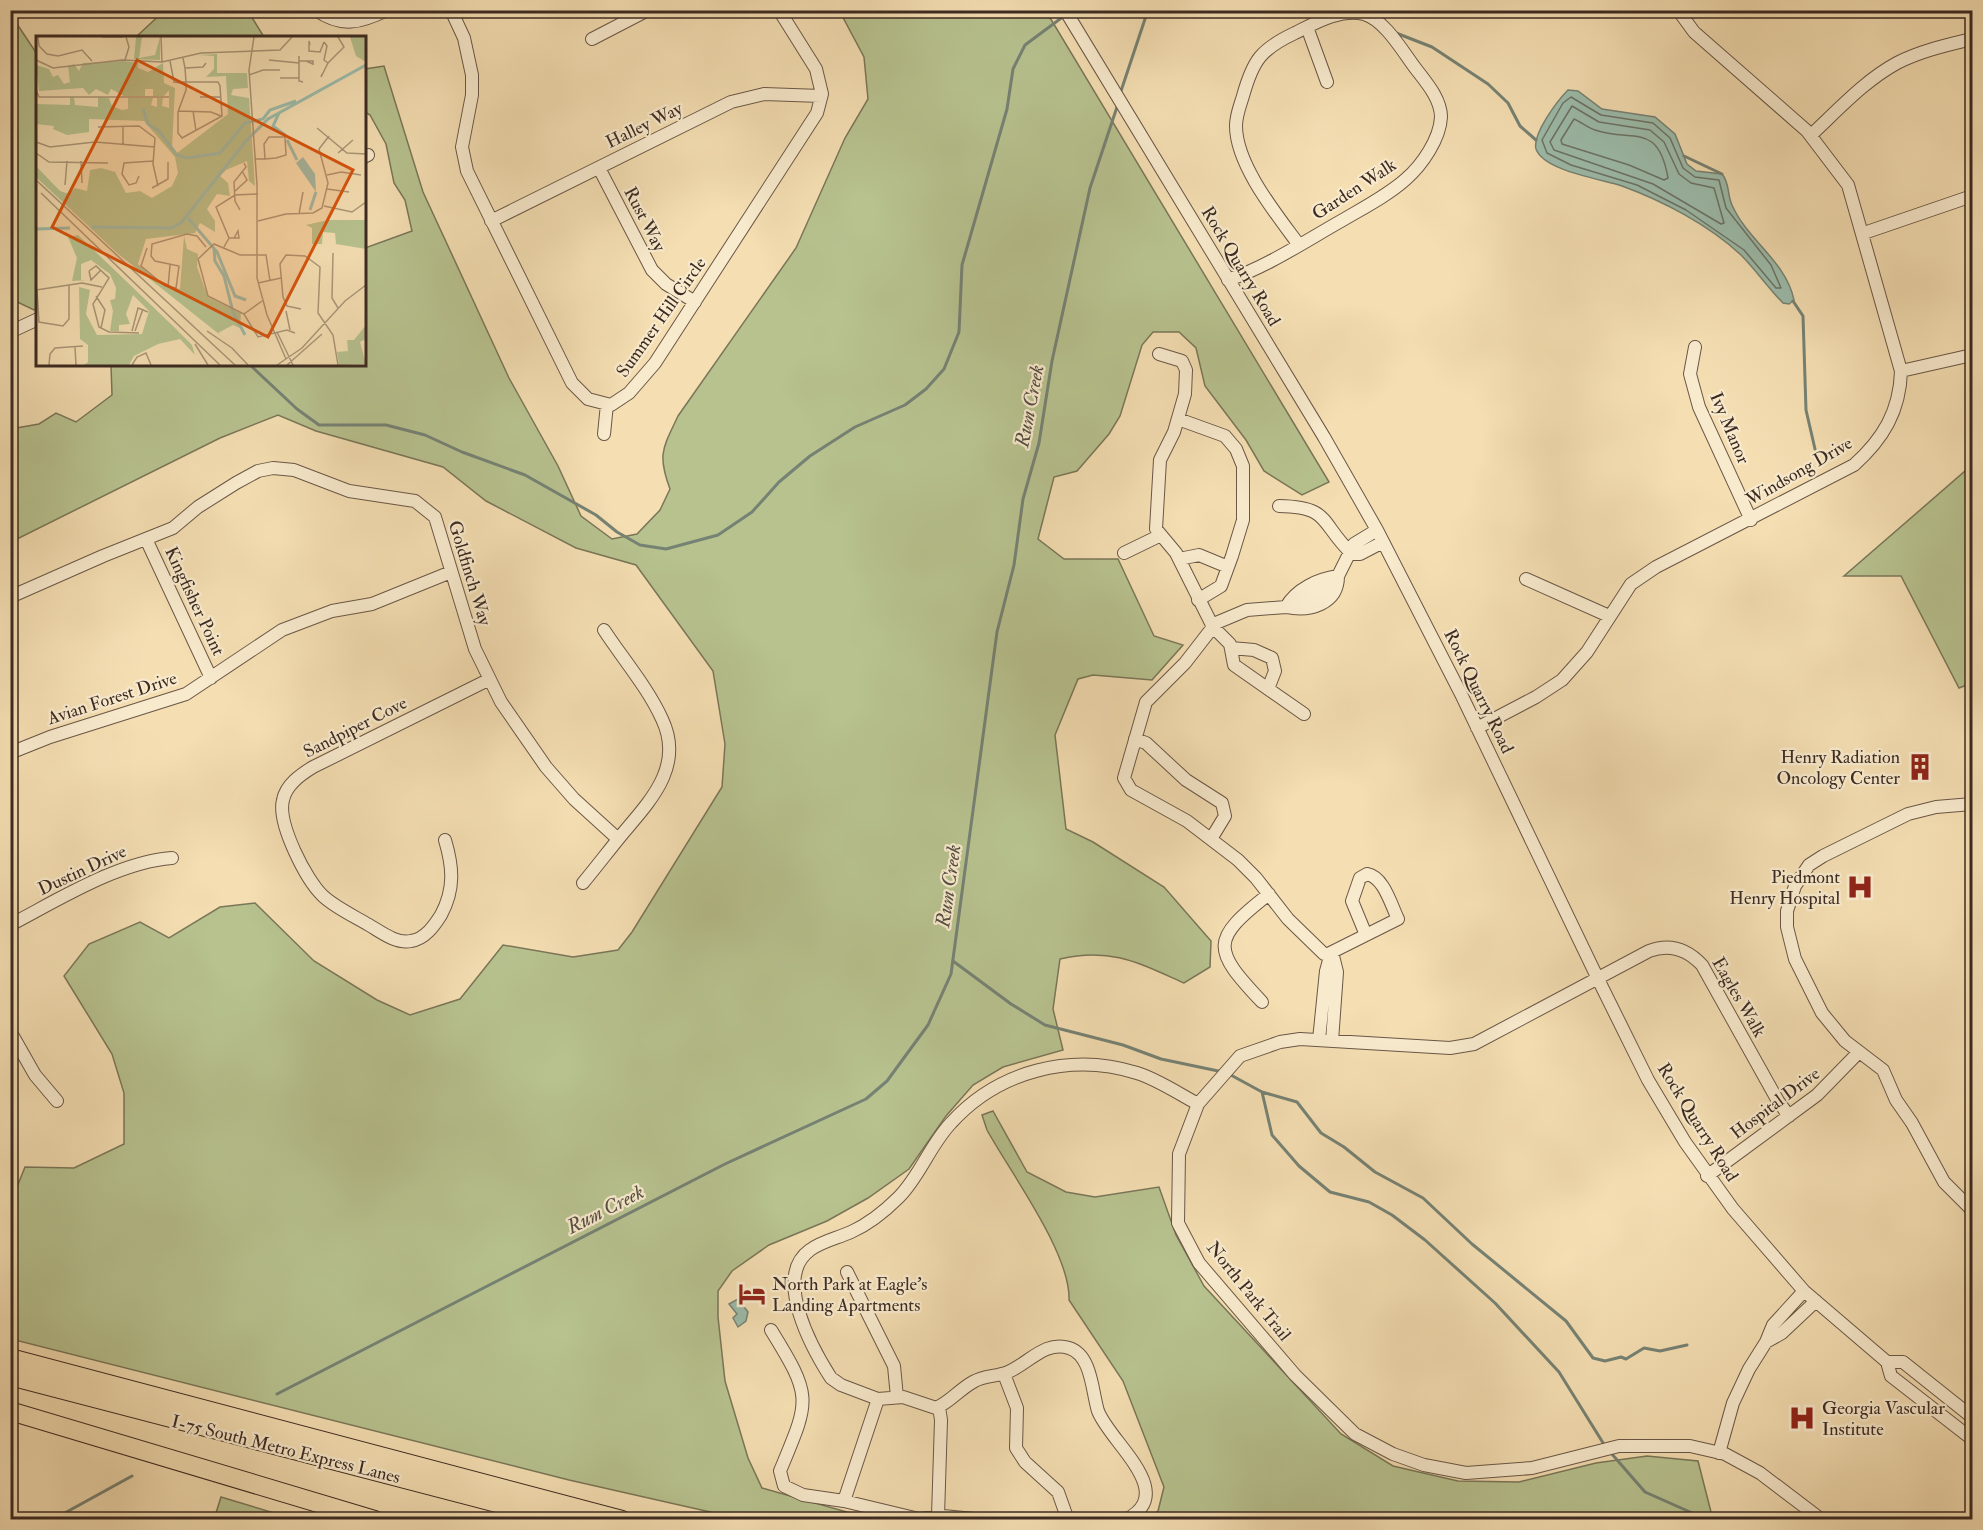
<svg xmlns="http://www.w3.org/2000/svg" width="1983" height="1530" font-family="'IM FELL Double Pica',serif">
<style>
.green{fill:#b7c28f;stroke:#7a7658;stroke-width:1.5}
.water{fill:#9cbcab;stroke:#768274;stroke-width:1.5}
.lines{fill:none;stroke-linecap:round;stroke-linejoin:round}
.shore{stroke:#6c7366;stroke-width:1.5}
.stream{stroke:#768274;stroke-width:3}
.minor-casing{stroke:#6a5746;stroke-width:14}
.highway-casing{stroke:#3c2a22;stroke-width:20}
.minor{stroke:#f8eacd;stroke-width:12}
.highway{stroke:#f4deb2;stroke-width:18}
.labels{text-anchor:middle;stroke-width:4.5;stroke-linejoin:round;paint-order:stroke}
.street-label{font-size:18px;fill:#3c2a22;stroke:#f8eacd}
.poi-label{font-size:18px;fill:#3c2a22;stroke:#f8eacd;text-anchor:end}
.water-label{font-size:20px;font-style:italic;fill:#544e44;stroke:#f8eacd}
.inset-river{fill:none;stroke:#9cbcab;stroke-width:3}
.inset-road{fill:none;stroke:#aa9678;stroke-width:1.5}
.view{fill:#d7540e;fill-opacity:0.15;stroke:#d7540e;stroke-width:3}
.inset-edge{fill:none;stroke:#3c2a22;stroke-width:3}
</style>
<rect width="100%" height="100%" fill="#f4deb2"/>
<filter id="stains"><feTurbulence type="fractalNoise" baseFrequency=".00333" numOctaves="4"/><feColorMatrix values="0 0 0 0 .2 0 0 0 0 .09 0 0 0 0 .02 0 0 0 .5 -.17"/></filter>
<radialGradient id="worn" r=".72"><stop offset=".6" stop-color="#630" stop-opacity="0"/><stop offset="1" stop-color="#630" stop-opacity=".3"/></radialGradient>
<path class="green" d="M165 10 248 11 264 37H136Z
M839 10 1046 11 1329 482 1302 495 1264 471 1246 440 1205 386 1196 348 1179 332H1153L1142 345 1120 416 1109 434 1077 471 1054 477 1038 539 1064 559H1118L1154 636 1183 645 1152 680 1093 675 1078 679 1055 735 1066 829 1093 842 1164 887 1211 941 1210 967 1184 983C1139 963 1111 947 1060 959L1053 1009 1063 1050 1003 1067 973 1085 946 1116 909 1169 868 1198 827 1221 769 1245 732 1271 718 1291V1317L725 1381 748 1458 762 1488 875 1520 741 1519 569 1480 11 1339V1202L25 1167 74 1168 124 1144V1093L112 1054 64 976 89 944 140 922 169 938 220 907 255 903 314 961 377 1000 410 1015 460 999 503 945 573 957 618 950 632 932 722 787 725 744 713 671 636 565 576 548 486 501 443 467 316 431 278 415 220 438 11 542V429L39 424 56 413 76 422 112 395 111 365 364 364 365 248 412 231 405 200 394 183 386 144 370 115 365 112V69L384 66 423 192 509 378 558 466 581 516 612 539 637 534 660 510 670 489C657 454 663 448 678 416L796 248 845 138 868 99 864 57Z
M13 18 37 54 38 308 34 310 11 299 10 19Z
M1972 465V683L1959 688 1901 576H1844Z
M993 1111 1027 1172 1066 1192 1095 1197 1159 1187 1176 1235 1204 1286 1341 1434 1393 1466 1458 1481 1519 1482 1596 1463 1647 1456 1698 1461 1711 1512 1716 1519H1147L1158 1511 1164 1487 1123 1381 1069 1300C1071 1254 1010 1172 987 1130L982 1115Z
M221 1497 294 1519H211L215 1516Z"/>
<path class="water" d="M1568 90 1578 91 1602 109 1655 117 1675 134 1687 164 1696 171 1722 174C1730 183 1727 195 1732 205 1747 240 1786 261 1794 300L1789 304 1783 303C1768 288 1756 270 1741 255 1709 225 1663 201 1622 186 1601 179 1544 171 1536 149 1532 134 1558 100 1568 90Z
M738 1299 748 1312 746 1321 738 1327 733 1318 737 1314 729 1304Z"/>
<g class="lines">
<path class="shore" d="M1571 97 1601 115 1653 123 1670 138 1683 168 1695 177 1719 180 1726 208 1771 265 1781 288H1776L1744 250 1686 210 1637 185 1571 165 1547 153 1542 140 1563 103Z
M1572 106 1599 122 1650 130 1664 142 1679 174 1691 183 1714 188 1724 223 1721 224 1653 184 1554 150 1550 142Z
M1574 119C1581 122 1588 128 1595 130 1633 143 1658 121 1668 178L1664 180 1629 165 1562 144 1561 140Z"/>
<path class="stream" d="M1396 33 1432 47 1488 84 1508 103 1520 126 1536 140
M1120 94 1148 10
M1684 156 1722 174
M1793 301 1803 316 1806 410 1815 449
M249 364 297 409 319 425H386L425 435 462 452 525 475 596 515 617 532 640 545 666 549 718 535 752 512 779 482 810 456 855 427 905 405 926 389 944 369 959 332 962 265 1007 109 1013 69 1025 45 1064 16
M953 961 1011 1004 1045 1025 1123 1045 1161 1059 1223 1072
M1229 1074 1262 1092 1297 1102 1321 1133 1344 1147 1375 1172 1423 1198 1472 1244 1566 1321 1593 1358 1605 1361 1621 1357 1626 1359 1644 1348 1660 1351 1687 1345
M1262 1092 1272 1135 1299 1166 1330 1192 1369 1202 1392 1215 1425 1240 1495 1303 1559 1372 1605 1446
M277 1394 725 1164 866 1099 887 1081 928 1025 951 974 997 632 1014 565 1023 499 1039 443 1052 361 1090 188 1118 104
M1611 1453 1645 1492 1708 1520
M52 1520 132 1476"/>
<defs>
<path id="minor" d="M316 10C342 28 360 23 387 10
M451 10 464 38 472 75V95L462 147 467 171 572 383 588 399 611 405 629 393 655 363 817 113 822 94 816 69 779 10
M1065 10 1324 437 1377 530 1461 694 1598 979 1648 1080 1685 1142 1733 1209 1804 1291 1887 1362 1891 1376 1972 1439
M1621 11 1623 10
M1307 27 1327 82
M592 39 648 10
M1811 135C1838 110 1864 81 1897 63 1920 51 1947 45 1972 39
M364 157 368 155
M599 168 652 270 666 284 695 302
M491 221 731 102 764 94 821 96
M1864 233 1972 196
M1228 280C1268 266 1304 242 1341 221 1363 208 1387 196 1406 179 1422 165 1440 139 1441 117 1441 99 1426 82 1416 69 1403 52 1385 20 1364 14 1341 8 1315 23 1295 33 1261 49 1253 60 1243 96 1240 106 1236 115 1236 126 1236 165 1277 215 1299 245
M10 332 38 319
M1695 347 1690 374 1699 407 1751 520
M1159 354 1182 361 1186 370 1185 394 1174 432 1160 460 1156 529 1176 553 1213 627 1230 644 1234 665 1304 714
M1901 371 1972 355
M1178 419 1225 436 1236 449 1243 466V520L1232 556 1221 586 1198 600
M604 434 607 404
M1279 506C1331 507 1319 522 1352 554H1360L1383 542
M146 539 211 678
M1124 553 1161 535
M1179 559 1199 555 1228 567
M1526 579 1609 616
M10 597 103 556 173 528 198 507 236 483 258 471 273 468 294 470 349 491 415 501 435 517 475 649 501 702 546 767 574 799 618 839
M1286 607C1310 612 1338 604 1338 576
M1286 607C1296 589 1318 579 1338 576
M1231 648 1254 650 1272 658 1275 671 1268 689
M1477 728 1536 697 1562 680 1587 652 1631 584 1656 567 1854 465C1883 439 1900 411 1901 371L1848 185 1807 131 1694 32 1678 10
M1135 739 1146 743 1186 780 1222 803 1225 816 1211 839
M10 753 50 737 186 694 282 630 332 611 372 604 451 572
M1972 804 1936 807 1908 814 1823 856 1809 865 1795 886 1787 911V927L1795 959 1822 1013 1845 1041 1883 1070 1896 1100 1912 1123 1944 1182 1972 1210
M445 840C453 867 455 889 441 915 434 926 425 939 411 941 396 944 381 932 369 925 354 916 336 908 323 896 306 880 277 823 283 800 286 785 300 775 313 767L488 680
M583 883C597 866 610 849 624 832 652 799 684 765 662 719 648 688 623 659 604 630
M10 925C58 900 118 862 172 858
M1366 935 1352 901 1360 878 1367 874C1384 877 1391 905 1398 919L1328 954H1324L1288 919 1256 878 1238 860 1187 821 1131 790 1124 778 1146 702 1185 663 1216 623 1247 610 1286 607 1327 588 1338 576 1354 544 1377 530
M1262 1002C1212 949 1210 940 1269 894
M10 1031 35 1075 57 1101
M1319 1040 1326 971 1331 953
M1332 1041 1337 972 1332 952
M1789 1116 1778 1101 1702 965C1687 949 1670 943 1649 951L1474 1044 1450 1048 1300 1039 1280 1042 1240 1056 1198 1104 1179 1154 1178 1223 1199 1263 1295 1375 1355 1434 1393 1454 1424 1465 1466 1473 1532 1468 1619 1446H1690L1725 1454 1760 1473 1822 1520
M1707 1176 1817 1095 1859 1052
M847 1272 894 1366 897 1397
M771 1330C813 1398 810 1399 780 1471L784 1486 803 1495 844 1501 919 1519 943 1516 984 1520
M1766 1342 1782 1333 1816 1301
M1887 1362H1903L1972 1417
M1004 1374 1017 1408 1016 1448 1025 1462 1058 1492 1068 1520
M1719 1453 1733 1403 1749 1369 1766 1342 1773 1325 1804 1291
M844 1501 878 1399
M938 1516 941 1420 939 1407
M1125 1520C1180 1493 1110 1443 1098 1411 1092 1392 1092 1355 1069 1348 1045 1340 1028 1364 1008 1372 996 1377 984 1375 973 1382 960 1389 950 1402 936 1408L903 1397 878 1399 841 1385 831 1378C813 1350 772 1277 810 1250 822 1241 838 1238 851 1232 869 1224 885 1211 899 1197 920 1176 930 1145 951 1123 998 1071 1071 1052 1137 1073 1159 1080 1179 1094 1198 1104"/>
<path id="highway" d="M10 1358 622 1520
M10 1376 562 1520
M10 1411 375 1520"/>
</defs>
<use href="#minor" class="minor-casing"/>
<use href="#highway" class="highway-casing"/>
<use href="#minor" class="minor"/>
<use href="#highway" class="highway"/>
</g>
<defs>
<symbol id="building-bare" viewBox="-9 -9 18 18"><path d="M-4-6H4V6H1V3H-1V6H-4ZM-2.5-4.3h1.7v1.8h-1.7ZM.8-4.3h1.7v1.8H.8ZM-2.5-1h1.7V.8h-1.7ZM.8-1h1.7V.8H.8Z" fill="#8f2418" stroke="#f8eacd" stroke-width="2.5" paint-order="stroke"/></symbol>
<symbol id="hospital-bare" viewBox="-9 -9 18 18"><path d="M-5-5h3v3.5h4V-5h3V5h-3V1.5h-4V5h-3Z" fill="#8f2418" stroke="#f8eacd" stroke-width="2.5" paint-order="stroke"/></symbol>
<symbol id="hotel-bare" viewBox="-9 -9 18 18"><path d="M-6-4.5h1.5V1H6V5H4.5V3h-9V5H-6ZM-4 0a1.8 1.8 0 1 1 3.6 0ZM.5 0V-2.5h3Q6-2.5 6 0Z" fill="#8f2418" stroke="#f8eacd" stroke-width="2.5" paint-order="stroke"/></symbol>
</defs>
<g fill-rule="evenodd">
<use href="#building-bare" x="1901" y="748" width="38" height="38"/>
<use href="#hospital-bare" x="1841" y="868" width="38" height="38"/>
<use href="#hotel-bare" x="733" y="1275" width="38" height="38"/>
<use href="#hospital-bare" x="1783" y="1399" width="38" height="38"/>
</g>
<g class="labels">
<g class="street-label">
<text transform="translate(644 125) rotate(-26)" y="6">Halley Way</text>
<text transform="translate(1354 189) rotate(-33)" y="6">Garden Walk</text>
<text transform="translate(645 219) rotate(63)" y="6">Rust Way</text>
<text transform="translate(1241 266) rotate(59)" y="6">Rock Quarry Road</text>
<text transform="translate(661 317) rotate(-55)" y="6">Summer Hill Circle</text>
<text transform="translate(1730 428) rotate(67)" y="6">Ivy Manor</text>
<text transform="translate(1799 471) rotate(-30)" y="6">Windsong Drive</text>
<text transform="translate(470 573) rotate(73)" y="6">Goldfinch Way</text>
<text transform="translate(195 601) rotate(65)" y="6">Kingfisher Point</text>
<text transform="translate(1479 691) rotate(64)" y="6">Rock Quarry Road</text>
<text transform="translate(112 698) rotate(-18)" y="6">Avian Forest Drive</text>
<text transform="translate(355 727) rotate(-27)" y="6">Sandpiper Cove</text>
<text transform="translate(82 870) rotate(-25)" y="6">Dustin Drive</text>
<text transform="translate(1739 997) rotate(60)" y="6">Eagles Walk</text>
<text transform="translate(1775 1103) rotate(-37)" y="6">Hospital Drive</text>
<text transform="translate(1698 1122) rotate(58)" y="6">Rock Quarry Road</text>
<text transform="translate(1249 1291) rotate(51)" y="6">North Park Trail</text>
<text transform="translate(286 1449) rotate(14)" y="6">I-75 South Metro Express Lanes</text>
</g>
<g class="poi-label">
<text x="1900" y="763">Henry Radiation<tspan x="1900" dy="21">Oncology Center</tspan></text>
<text x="1840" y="883">Piedmont<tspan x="1840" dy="21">Henry Hospital</tspan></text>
<text x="772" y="1290" text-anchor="start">North Park at Eagle's<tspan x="772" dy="21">Landing Apartments</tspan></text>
<text x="1822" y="1414" text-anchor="start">Georgia Vascular<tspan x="1822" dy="21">Institute</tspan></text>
</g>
<g class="water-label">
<text transform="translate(1029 406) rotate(-79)" y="7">Rum Creek</text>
<text transform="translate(948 886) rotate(-82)" y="7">Rum Creek</text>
<text transform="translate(605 1209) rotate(-27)" y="7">Rum Creek</text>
</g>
</g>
<g transform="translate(36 36)">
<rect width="330" height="330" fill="#f4deb2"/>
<path d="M100 1H106L103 22 119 19 124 1V24L98 23ZM314 1H330V26L320 20ZM181 18V37H211L212 52 197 53 195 59 213 62 219 150 213 145 211 125 190 134 184 140 192 147 194 160 181 158 171 173 179 185V196L164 187 159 197 110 203 102 228 124 248 144 253 148 200 151 213 162 218 161 231 172 261 205 277 204 292 197 289 182 297 198 310 81 217 0 141V130L24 155 33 158 39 152 51 155 54 134 65 132 79 136 90 157 104 155 116 162 136 150 142 137 139 121 108 85 53 83V96L31 99 17 93 18 90 0 88V68L34 69V61H38L39 69 62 71V61L73 62 76 70 86 74 92 73V62H117L115 69 121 71V62H127L126 70 133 72V54L128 60H117V53H109V60H88L75 53 72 59 60 53 53 59 47 52 3 55 0 29 13 33 17 41 22 39 28 48 34 46 32 30 38 28 43 35 47 27 87 25 102 27V32L112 36 127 27 128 47 139 52 136 112 141 117 192 78 190 40 170 41 178 33V20L162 19ZM292 184H330V213L300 208 299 197 287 196 286 208H276V192L270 189ZM42 199 137 290 156 309 159 319 144 303 122 308 98 320 93 329H48L52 326V309L44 303 43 251 54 254 50 278 61 299 106 298 113 275 97 259 90 278 94 288 83 289V295H74L77 275 74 264 79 263 80 252 74 238 55 224 45 228V244H51L36 245 41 222 32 201ZM330 289V303L324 306 330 328 303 329 301 316 312 315 311 304H318Z" fill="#b7c28f"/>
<path d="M267 121 279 138 280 156 260 127Z" fill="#9cbcab"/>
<path class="inset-river" d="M107 73 112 88 123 95 141 119 151 122 184 117 209 87 227 83 234 74 260 65M243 77 237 90 249 99M251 104 261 124M274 174 280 156M152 182 181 216 199 260 210 264M56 191 135 192 145 187 210 105 232 83 330 29M0 193 34 192M178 213 179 225 188 240 197 276 209 299"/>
<path class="inset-road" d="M2 1 3 10 11 18 22 20 46 14 56 25M66 1H87M125 1 126 26M218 1 213 34 221 149V242L231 279 250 323M288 6 291 10 288 24 292 27M274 9 273 5V15L284 16 288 6M263 20V45L267 46M0 24 17 32 86 24 126 26 165 17 244 14 256 1M89 24 93 11 90 1M233 24 263 27M134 25 138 46 145 47 147 46H182L184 50 186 80 146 102 142 97V76L150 54V46L149 32 147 22M263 25H277V28L270 25M149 32 167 31 170 27M286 38 285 41 292 27 308 11 302 1M213 39 227 34H244M244 42H263M0 54 3 61H133M164 61H185M142 75 175 76 185 80M157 75 160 95M62 91 103 90 119 102 117 128 122 150M281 92 311 117 330 118M0 106 14 111 59 106 119 111M87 109V91M0 117 13 126 72 127M302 117 317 104M219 123H229L240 122 250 119 249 101H233L228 108 229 123M45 125 46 147M291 139 305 136 325 139M103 140 100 147 93 149 86 138 88 127 117 125M0 144 199 329M29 149 31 125M116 152 132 143V126M291 153 313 156M198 156 211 144 206 135M5 157 184 329M288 170 316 176 330 166M204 174 199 165 198 146 210 131 208 127M263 178 267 156M222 185 250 178 277 177 286 172 292 147 283 113 293 100M193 202H203L202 195 198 202M188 211 193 202 180 171 199 159 222 158M111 212 105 230 129 250 140 252 143 230 119 225 115 220 116 208 151 198 161 200 170 211M297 217 296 262 302 272M53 235 60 230 73 242 57 268 63 291 73 296 103 297M53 235 55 244 65 234M234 245 230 219H204L178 208 162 223 172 260 208 278 222 301 251 294 259 297M222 247 245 242M132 251 134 229M0 254 46 247 66 251M1 254 3 286 27 290 33 283V249M60 260 69 274 65 292M265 273 251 270 247 261 244 228 250 219 269 220 284 231 282 277 297 299 302 329M250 275 254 294M208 278 226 265M96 295 102 272 112 276M99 295 107 273M171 295 196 312 212 329M241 296 257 329M159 308 172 329M39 311 40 329M13 329 14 318 19 312 47 310M96 329 101 321 110 317 115 329M241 329 266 312 309 265 330 249M251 329 286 298"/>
<path class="view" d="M101 24 317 134 232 301 16 191Z"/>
<rect width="330" height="330" class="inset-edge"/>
</g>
<rect width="1983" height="1530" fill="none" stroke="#f4deb2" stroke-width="36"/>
<rect x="12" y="12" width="1959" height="1506" fill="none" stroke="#3c2a22" stroke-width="3"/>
<rect x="18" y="18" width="1947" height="1494" fill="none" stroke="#3c2a22" stroke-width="1.5"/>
<rect width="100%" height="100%" filter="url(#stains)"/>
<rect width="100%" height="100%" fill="url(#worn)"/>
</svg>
